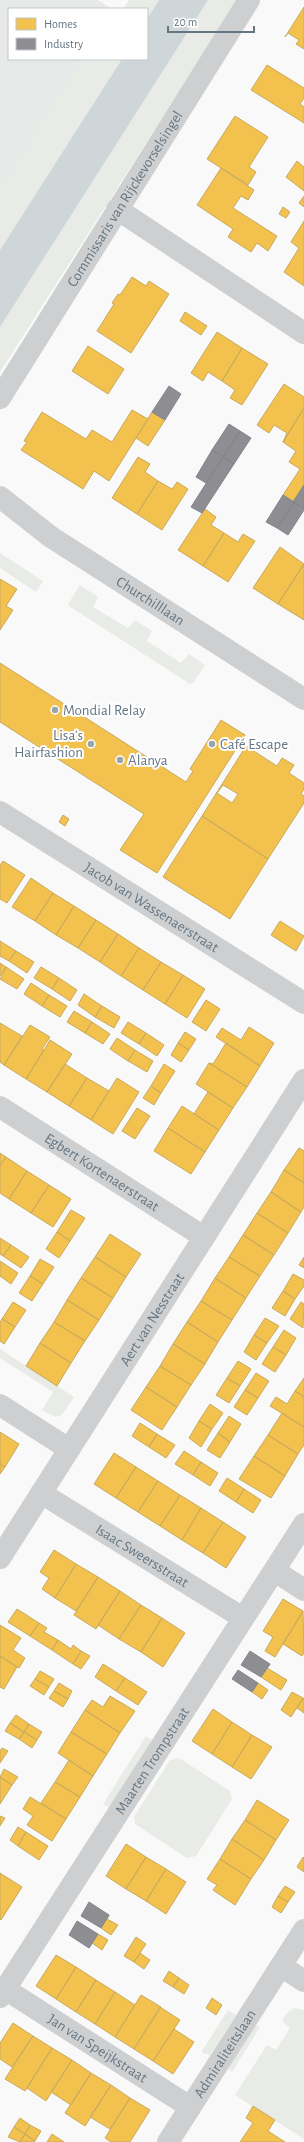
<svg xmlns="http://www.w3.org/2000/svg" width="304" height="2142" font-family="'Alegreya Sans',sans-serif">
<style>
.built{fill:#e8e9e9}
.green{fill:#e8ebe6}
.water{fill:#ced6d9}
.homes{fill:#f2c14e;stroke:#c8aa5e;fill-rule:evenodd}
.industry{fill:#8d8d92;stroke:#81868e}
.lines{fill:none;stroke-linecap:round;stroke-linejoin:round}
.minor{stroke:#cecfd0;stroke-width:22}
.poi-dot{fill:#99a4ac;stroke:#fff;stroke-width:1.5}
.labels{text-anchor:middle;stroke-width:4;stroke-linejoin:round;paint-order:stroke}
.street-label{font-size:15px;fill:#657683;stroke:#fff}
.poi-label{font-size:15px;fill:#657683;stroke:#fff;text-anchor:start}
</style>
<rect width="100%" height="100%" fill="#f9f9f9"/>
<path class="built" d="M0 0H98L112 9H9V59H82L0 190Z"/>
<path class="green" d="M129 0H159L147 19V9H123Z
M208 0H237L0 372V327Z
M82 59H122L0 250V188Z
M0 553 43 581 36 592 0 568Z
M80 585 98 597 93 607 128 628 135 620 152 631 147 641 181 663 189 654 205 665 193 683 190 684 69 606 68 604Z
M0 1349 74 1397 62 1415 55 1417 42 1410 53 1392 0 1358Z
M146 1736 153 1741 110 1808 103 1804Z
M179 1758 230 1791 232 1799 196 1856 187 1858 135 1824 134 1817 170 1760Z
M294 2008 304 2010V2139L235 2095 267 2045 276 2050 290 2028 282 2021 288 2012Z
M228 2010 236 2015 210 2055 202 2053V2051Z
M252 2024 260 2027 232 2072 225 2066Z"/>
<path class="water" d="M159 0H208L0 327V250L122 59H147V19Z"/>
<path class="homes" d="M304 7V49L296 44 299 40 288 33 285 37Z
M267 65 304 88V98L300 104 304 107V123L251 90Z
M235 116 268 137 249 167 256 172 248 185 207 159Z
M297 161 304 167V191L286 177Z
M221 168 254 190 248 200 241 196 233 208 277 236 268 251 257 243 251 252 228 237 233 229 197 205Z
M304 196V207L299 203Z
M283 207 290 212 286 218 279 214Z
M304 221V286L284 272 299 248 291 242Z
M132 277 146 286 149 281 169 294 131 353 97 331 114 304 112 303 118 294 120 295Z
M185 312 207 326 201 335 180 321Z
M217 332 242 348 222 381 208 372 203 381 191 373Z
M88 346 124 369 108 394 72 371Z
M242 348 268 364 242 405 230 398 235 390 222 381Z
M284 384 304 397V408L283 442 287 433 274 425 269 433 257 425Z
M304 408V485L293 502 283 495 300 469 289 462 296 451 283 442Z
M132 410 148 419 109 481 94 471 83 489 21 450 27 442 24 441 42 412 86 439 92 430 112 442Z
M152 412 165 420 148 446 136 438Z
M138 457 150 464 145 472 158 481 137 514 112 498Z
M158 481 172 489 177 482 188 489 162 530 137 514Z
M205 509 216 517 211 525 224 533 203 566 178 550Z
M224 533 238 542 243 534 255 541 228 582 203 566Z
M280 547 304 564 278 604 253 588Z
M304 564V620L278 604Z
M0 579 17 589 6 606 13 610 0 630Z
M0 663 186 782 193 771 190 769 221 720 245 735 157 873 120 850 144 814 0 722Z
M246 746 277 766 282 758 294 765 289 773 304 783V789L301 794 304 796V803L268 859 202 816ZM223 785 238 794 232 803 217 793Z
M63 815 69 819 65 826 59 822Z
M202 816 268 859 230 919 163 877Z
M3 861 25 875 7 903 0 899V865Z
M31 878 53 893 35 921 12 907Z
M53 893 74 906 56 935 35 921Z
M74 906 96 920 78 948 56 935Z
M96 920 118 934 100 962 78 948Z
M280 921 304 936 296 951 271 935Z
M118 934 139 948 121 976 100 962Z
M0 941 16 951 9 961 0 956Z
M139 948 161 962 143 990 121 976Z
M16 951 34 962 27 973 9 961Z
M161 962 183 975 165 1004 143 990Z
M0 963 6 967 0 976Z
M6 967 24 979 17 989 0 979Z
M41 967 59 978 52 989 34 978Z
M183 975 205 989 187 1018 165 1004Z
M59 978 77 990 70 1001 52 989Z
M31 983 49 995 42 1006 24 994Z
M84 994 102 1006 95 1017 78 1005Z
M49 995 67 1006 60 1017 42 1006Z
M206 1000 220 1009 206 1031 192 1022Z
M102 1006 120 1017 114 1028 95 1017Z
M74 1011 92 1022 85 1033 67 1022Z
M92 1022 110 1034 103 1044 85 1033Z
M128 1022 146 1033 139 1044 121 1033Z
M0 1023 22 1036 4 1065 0 1062Z
M30 1025 50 1037 42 1049 44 1050 26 1079 4 1065Z
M249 1027 274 1043 260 1066 216 1037 222 1028 241 1040Z
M185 1032 196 1039 189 1050 178 1043Z
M146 1033 164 1045 157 1056 139 1044Z
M117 1038 135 1050 128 1061 110 1049Z
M50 1040 72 1054 47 1092 26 1079Z
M178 1043 189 1050 181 1062 171 1055Z
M226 1043 260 1066 247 1087 209 1063 213 1064Z
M135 1050 153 1061 147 1072 128 1061Z
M209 1063 247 1087 233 1108 196 1084Z
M65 1064 87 1078 69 1106 47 1092Z
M164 1064 175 1071 161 1093 151 1086Z
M87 1078 109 1091 91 1120 69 1106Z
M117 1078 139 1092 113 1134 91 1120Z
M151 1086 161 1093 154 1105 143 1098Z
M208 1092 233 1108 219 1130 194 1114Z
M182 1106 219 1130 205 1152 168 1128Z
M137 1108 150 1116 135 1139 122 1131Z
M168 1128 205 1152 191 1174 154 1151Z
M299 1148 304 1151V1183L284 1170Z
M0 1153 6 1157 0 1166Z
M6 1157 27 1171 9 1199 0 1193V1166Z
M284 1170 304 1183V1207L301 1212 271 1192Z
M27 1171 49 1185 31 1213 9 1199Z
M49 1185 71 1199 53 1227 31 1213Z
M271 1192 301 1212 288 1233 257 1213Z
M71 1210 85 1218 70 1241 57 1232Z
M257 1213 288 1233 274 1255 243 1235Z
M57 1232 70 1241 59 1258 46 1249Z
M110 1234 141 1254 126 1277 95 1257Z
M243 1235 274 1255 260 1276 229 1257Z
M0 1238 11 1245 3 1256 0 1254Z
M11 1245 29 1257 21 1268 3 1256Z
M95 1257 126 1277 113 1298 81 1278Z
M229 1257 260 1276 246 1298 215 1278Z
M304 1257V1268L299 1265Z
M40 1259 54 1267 43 1284 30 1276Z
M0 1261 18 1273 11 1284 0 1276Z
M293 1274 304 1280V1286L295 1299 283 1291Z
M30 1276 43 1284 32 1301 19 1293Z
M81 1278 113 1298 99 1320 67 1300Z
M215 1278 246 1298 232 1320 201 1301Z
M283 1291 295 1299 285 1316 272 1308Z
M67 1300 99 1320 85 1341 54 1322Z
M201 1301 232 1320 218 1342 187 1322Z
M13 1302 26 1310 15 1327 2 1319Z
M301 1302 304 1304 303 1328 290 1319Z
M265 1318 279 1326 267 1343 254 1335Z
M2 1319 15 1327 4 1344 0 1341V1322Z
M54 1322 85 1341 71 1363 40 1343Z
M187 1322 218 1342 205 1364 173 1344Z
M284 1330 296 1338 286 1355 273 1347Z
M254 1335 267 1343 256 1360 244 1352Z
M40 1343 71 1363 57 1386 26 1366Z
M173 1344 205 1364 191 1385 160 1366Z
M273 1347 286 1355 275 1372 262 1364Z
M238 1361 251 1369 240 1386 227 1378Z
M160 1366 191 1385 177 1407 146 1387Z
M256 1373 269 1381 258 1398 245 1390Z
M227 1378 240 1386 229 1403 216 1395Z
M304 1378V1397L295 1391Z
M146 1387 177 1407 162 1430 131 1410Z
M245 1390 258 1398 247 1415 234 1407Z
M295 1391 304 1397V1427L270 1406 276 1397 287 1404Z
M210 1404 223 1413 212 1429 199 1421Z
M282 1413 304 1427V1445L298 1454 268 1435Z
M229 1416 241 1424 230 1442 218 1433Z
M199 1421 212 1429 201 1447 189 1438Z
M140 1423 157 1434 149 1447 132 1436Z
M0 1432 19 1444 5 1467 0 1464Z
M218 1433 230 1442 220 1458 207 1450Z
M157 1434 175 1445 166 1458 149 1447Z
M268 1435 298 1454 285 1476 254 1456Z
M184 1451 201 1462 193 1475 175 1464Z
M114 1453 136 1467 116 1498 94 1484Z
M254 1456 285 1476 271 1498 239 1479Z
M201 1462 218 1473 210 1486 193 1475Z
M0 1464 5 1467 0 1474Z
M136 1467 158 1481 138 1512 116 1498Z
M227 1478 244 1489 236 1502 219 1491Z
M158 1481 180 1495 160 1526 138 1512Z
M244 1489 261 1500 253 1513 236 1502Z
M180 1495 201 1508 182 1540 160 1526Z
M201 1508 223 1522 203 1553 182 1540Z
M223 1522 246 1537 226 1568 203 1553Z
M54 1550 76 1564 55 1598 42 1589 49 1578 40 1572Z
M76 1564 98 1577 76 1611 55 1598Z
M98 1577 120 1591 96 1629 74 1615Z
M120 1591 141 1605 119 1639 98 1625Z
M283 1599 303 1611 275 1657 265 1651 273 1637 263 1631Z
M141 1605 162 1618 141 1652 119 1639Z
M17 1609 39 1623 30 1636 8 1622Z
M303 1611 304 1653 302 1656 283 1644Z
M162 1618 185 1633 163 1667 141 1652Z
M39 1623 47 1628 44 1632 58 1640 52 1650 30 1636Z
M0 1625 21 1638 13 1650 25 1658 19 1668 0 1656Z
M58 1640 71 1649 73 1645 81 1651 73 1664 52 1650Z
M81 1651 90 1656 81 1669 73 1664Z
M0 1656 17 1667 4 1689 0 1687Z
M103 1664 125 1678 116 1691 95 1677Z
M270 1664 267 1668 287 1680 281 1690 261 1677Z
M40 1671 54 1679 49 1687 35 1679Z
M125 1678 147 1692 138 1705 116 1691Z
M35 1679 49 1687 44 1695 30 1686Z
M59 1683 72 1691 68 1699 54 1691Z
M258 1683 268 1690 262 1699 252 1692Z
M54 1691 68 1699 63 1707 49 1698Z
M292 1692 303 1698 291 1717 281 1710Z
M110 1696 135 1711 120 1733 85 1710 92 1700 103 1707Z
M303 1698 304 1699V1713L297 1708Z
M213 1709 232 1722 212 1754 192 1741Z
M85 1710 120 1733 107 1754 71 1732Z
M16 1715 29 1724 24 1732 10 1723Z
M232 1722 252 1735 232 1767 212 1754Z
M10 1723 24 1732 19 1739 5 1731Z
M29 1724 42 1732 37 1740 24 1732Z
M24 1732 37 1740 32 1748 19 1739Z
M71 1732 107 1754 93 1776 58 1753Z
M252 1735 272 1747 251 1779 232 1767Z
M2 1748 8 1751 0 1763V1751Z
M69 1760 93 1776 80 1797 55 1782Z
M4 1769 18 1777 12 1785 0 1777Z
M0 1777 12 1785 0 1804Z
M55 1782 80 1797 66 1819 41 1803Z
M30 1797 66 1819 52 1841 27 1825 33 1816 23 1809Z
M257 1800 289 1820 276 1840 245 1820Z
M0 1816 5 1818 0 1826Z
M245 1820 276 1840 264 1860 232 1839Z
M18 1827 26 1832 18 1846 10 1840Z
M26 1832 48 1846 39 1860 18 1846Z
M232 1839 264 1860 251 1879 220 1859Z
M126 1844 146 1857 126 1889 106 1876Z
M146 1857 166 1869 146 1901 126 1889Z
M303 1857 304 1858V1872L297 1867Z
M220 1859 251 1879 235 1905 213 1890 217 1885 207 1879Z
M166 1869 186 1882 166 1914 146 1901Z
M0 1873 22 1887 1 1920 0 1919Z
M285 1886 295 1892 288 1902 278 1896Z
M278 1896 288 1902 281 1913 272 1907Z
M109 1915 107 1919 118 1925 111 1935 101 1928Z
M98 1934 108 1940 102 1950 92 1943 89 1948Z
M136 1937 146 1944 134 1962 124 1956Z
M140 1953 150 1960 144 1969 134 1962Z
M56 1955 76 1967 56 1999 36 1986Z
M76 1967 96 1980 76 2012 56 1999Z
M169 1971 179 1978 173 1987 163 1981Z
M179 1978 189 1985 184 1994 173 1987Z
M96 1980 115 1992 95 2024 76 2012Z
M115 1992 135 2005 115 2037 95 2024Z
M141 1995 161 2007 134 2049 115 2037Z
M212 1998 222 2005 216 2015 206 2008Z
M160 2007 180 2020 153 2061 134 2049Z
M13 2023 33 2036 12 2067 0 2059V2043Z
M174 2029 194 2042 173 2074 153 2061Z
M33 2036 52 2048 25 2091 5 2079Z
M52 2048 72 2060 46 2101 27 2088Z
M72 2060 91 2073 71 2105 51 2092Z
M91 2073 111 2085 85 2126 65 2113Z
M111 2085 130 2098 110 2129 90 2117Z
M130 2098 150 2110 130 2142H111L105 2138Z
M253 2106 275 2120 268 2131 285 2142H240L253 2123 246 2118Z
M20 2118 30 2125 25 2134 14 2127Z
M30 2125 41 2131 35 2141 25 2134Z
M14 2127 25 2134 20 2142 8 2137Z
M25 2134 35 2141 34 2142H20Z
M52 2134 64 2142H47Z"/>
<path class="industry" d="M169 386 181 394 165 420 152 412Z
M229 424 240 431 223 457 212 450Z
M240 431 251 438 234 464 223 457Z
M212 450 223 457 206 483 196 477Z
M223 457 234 464 202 513 191 507Z
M304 485V509L293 502Z
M283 495 294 502 277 528 266 522Z
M294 502 304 510 288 535 277 528Z
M250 1651 270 1664 261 1677 241 1665Z
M238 1670 258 1683 252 1692 232 1679Z
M89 1902 109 1915 101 1928 81 1916Z
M77 1921 98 1934 89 1948 69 1935Z"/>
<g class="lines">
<g class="minor">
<path d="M117 209 304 333"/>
<path id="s1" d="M0 398 249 0"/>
<path id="s2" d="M0 497 51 537 304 699"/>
<path id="s3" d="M0 812 304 1003"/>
<path id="s4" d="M0 1107 204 1237"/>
<path d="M0 1405 69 1449"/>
<path id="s5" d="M41 1493 243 1618"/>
<path id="s6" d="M0 1558 304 1080"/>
<path d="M275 1571 304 1590"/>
<path d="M281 1966 304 1981"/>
<path id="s7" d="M5 1989 190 2107"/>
<path id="s8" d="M0 1997 304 1524"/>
<path id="s9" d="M168 2142 304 1930"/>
</g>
</g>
<g class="poi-dot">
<circle cx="55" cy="710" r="4"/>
<circle cx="91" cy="744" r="4"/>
<circle cx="212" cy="744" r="4"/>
<circle cx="120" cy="760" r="4"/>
</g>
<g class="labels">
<g class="street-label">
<text dy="5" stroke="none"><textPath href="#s1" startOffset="235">Commissaris van Rijckevorselsingel</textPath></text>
<text dy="5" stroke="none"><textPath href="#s2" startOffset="183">Churchilllaan</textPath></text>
<text dy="5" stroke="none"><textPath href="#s3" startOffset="179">Jacob van Wassenaerstraat</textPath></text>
<text dy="5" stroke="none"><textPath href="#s4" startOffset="121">Egbert Kortenaerstraat</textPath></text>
<text dy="5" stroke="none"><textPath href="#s6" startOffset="283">Aert van Nesstraat</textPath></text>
<text dy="5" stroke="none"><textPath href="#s5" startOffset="119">Isaac Sweersstraat</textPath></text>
<text dy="5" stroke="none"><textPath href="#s8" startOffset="281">Maarten Trompstraat</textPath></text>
<text dy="5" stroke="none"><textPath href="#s7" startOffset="110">Jan van Speijkstraat</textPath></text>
<text dy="5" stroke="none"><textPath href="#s9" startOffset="105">Admiraliteitslaan</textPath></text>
</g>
<g class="poi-label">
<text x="63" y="715">Mondial Relay</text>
<text x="83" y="740" text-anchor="end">Lisa's<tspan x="83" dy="17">Hairfashion</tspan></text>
<text x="220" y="749">Café Escape</text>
<text x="128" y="765">Alanya</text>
</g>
</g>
<rect x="8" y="8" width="140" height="52" fill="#ffffff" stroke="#c1c8cd"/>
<rect x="16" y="18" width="20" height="12" fill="#f2c14e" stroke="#c1c8cd"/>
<text x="44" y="28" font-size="12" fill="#657683">Homes</text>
<rect x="16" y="38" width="20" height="12" fill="#8d8d92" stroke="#c1c8cd"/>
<text x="44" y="48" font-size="12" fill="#657683">Industry</text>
<path d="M168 26v6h86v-6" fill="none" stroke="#657683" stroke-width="2"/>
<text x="174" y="26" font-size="12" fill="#657683" stroke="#ffffff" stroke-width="3" paint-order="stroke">20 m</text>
</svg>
